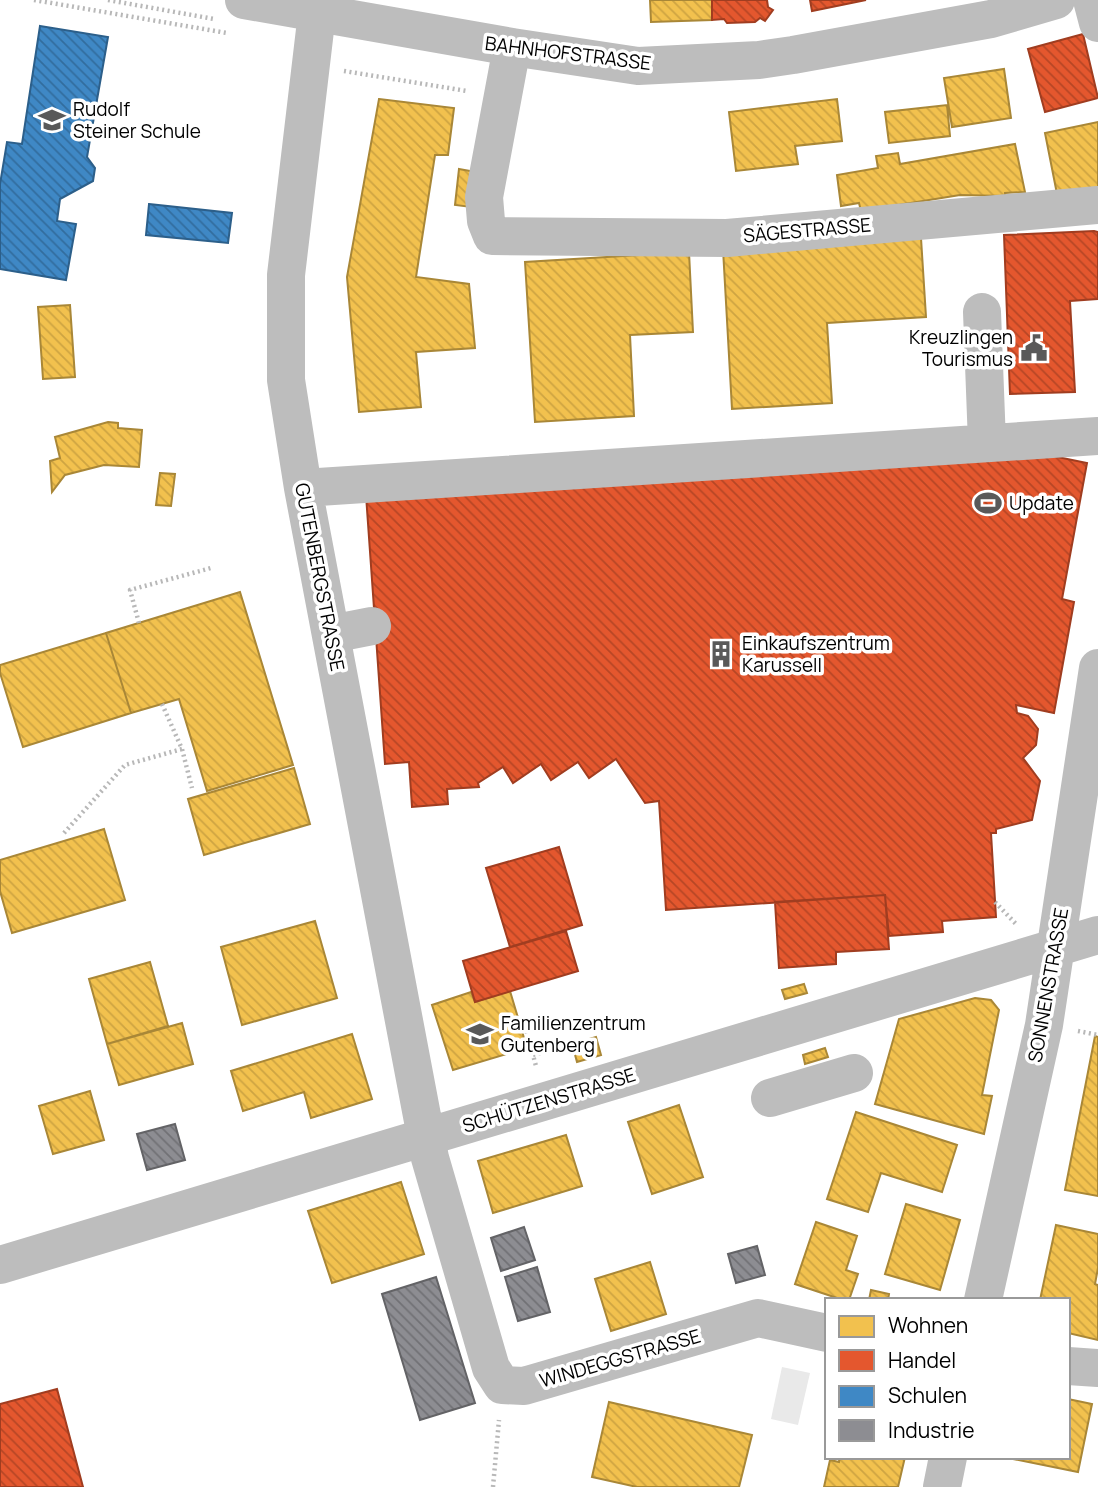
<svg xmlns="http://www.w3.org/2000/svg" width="1098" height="1487" font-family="Manrope,sans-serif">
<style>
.park{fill:#e9e9e9}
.homes{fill:url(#homes-back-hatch);stroke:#a98737;stroke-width:2}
.shops{fill:url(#shops-back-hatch);stroke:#a03d20;stroke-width:2}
.schools{fill:url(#schools-back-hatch);stroke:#2c5f8a;stroke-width:2}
.industry{fill:url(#industry-back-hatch);stroke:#636366;stroke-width:2}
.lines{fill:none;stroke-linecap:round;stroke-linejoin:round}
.path{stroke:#b8b8b8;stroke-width:4.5;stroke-dasharray:2 3.5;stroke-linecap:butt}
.minor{stroke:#bdbdbd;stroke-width:38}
.labels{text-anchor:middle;stroke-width:7;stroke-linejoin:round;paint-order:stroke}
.street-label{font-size:19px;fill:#000;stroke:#fff}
.poi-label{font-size:19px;fill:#000;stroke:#fff;text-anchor:start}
</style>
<defs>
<pattern id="homes-back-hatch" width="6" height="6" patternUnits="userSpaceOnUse" patternTransform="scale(1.75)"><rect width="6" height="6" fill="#f2c14e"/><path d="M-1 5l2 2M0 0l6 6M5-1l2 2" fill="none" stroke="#cea442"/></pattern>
<pattern id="shops-back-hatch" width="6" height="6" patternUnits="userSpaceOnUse" patternTransform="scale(1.75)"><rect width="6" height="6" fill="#e4572e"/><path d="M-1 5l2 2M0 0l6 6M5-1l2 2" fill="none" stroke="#b64625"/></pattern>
<pattern id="schools-back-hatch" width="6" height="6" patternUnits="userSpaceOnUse" patternTransform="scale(1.75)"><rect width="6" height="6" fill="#3f88c5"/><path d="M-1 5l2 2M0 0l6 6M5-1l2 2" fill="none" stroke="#326d9e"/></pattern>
<pattern id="industry-back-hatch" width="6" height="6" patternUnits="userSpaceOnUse" patternTransform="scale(1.75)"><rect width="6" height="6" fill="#8d8d92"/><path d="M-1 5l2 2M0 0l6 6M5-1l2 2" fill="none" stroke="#717175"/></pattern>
</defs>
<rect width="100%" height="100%" fill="#fff"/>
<path class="park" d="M782 1367 810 1373 798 1425 771 1419Z"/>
<path class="homes" d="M650 0H712V20L651 22Z
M1004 69 1011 118 952 127 944 78Z
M379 99 454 108 448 155H435L416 277 469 284 475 348 416 352 421 407 359 412 347 277Z
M837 99 842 141 795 146 798 164 736 171 729 112Z
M947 105 950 136 889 143 885 112Z
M1098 122V192L1058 199 1045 133Z
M1015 144 1025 192 1005 193V196L960 195 861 211 859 203 841 206 837 175 878 168 876 156 898 153 900 164Z
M459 169 476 172 471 207 455 205Z
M921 238 926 317 827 323 832 403 732 409 723 249Z
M689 252 693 332 630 335 634 416 535 422 525 262Z
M70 305 75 377 43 379 38 307Z
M108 422 118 423V428L142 430 139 467 104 465 65 475 52 492 50 461 60 458 55 437Z
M160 473 175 474 171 506 156 505Z
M240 592 293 765 207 791 179 699 131 713 106 633Z
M106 633 131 713 23 747 0 673V665Z
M294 768 310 824 204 855 188 799Z
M104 829 125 900 12 933 0 891V860Z
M315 921 337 998 242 1025 221 947Z
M150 962 168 1026 107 1044 89 979Z
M804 984 807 993 785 999 782 990Z
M510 991 527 1048 453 1070 432 1005 471 992 475 1002Z
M975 998 991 1000 999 1010 982 1095 992 1096 984 1134 875 1104 899 1019Z
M182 1023 193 1064 119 1085 107 1044Z
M352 1034 372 1099 311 1118 304 1092 243 1111 231 1071Z
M1095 1036 1098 1037V1196L1065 1190Z
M596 1037 601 1055 577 1062 572 1044Z
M825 1048 828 1057 805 1064 803 1055Z
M90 1091 104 1140 53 1154 39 1106Z
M679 1105 703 1177 652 1194 628 1122Z
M856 1112 957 1145 942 1192 881 1173 868 1212 827 1199Z
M566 1135 582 1186 493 1213 478 1161Z
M401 1182 424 1254 332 1283 308 1211Z
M906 1204 960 1220 940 1290 885 1274Z
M816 1222 857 1236 846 1270 858 1274 849 1300H843L795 1284Z
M1056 1225 1098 1234V1268L1095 1284 1098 1285V1340L1068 1333V1300H1040Z
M650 1262 666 1314 611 1331 595 1279Z
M871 1290 889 1294 888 1300H869Z
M1068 1399 1092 1404 1078 1472 1013 1459 1068 1457Z
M609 1402 752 1435 739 1487H637L592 1477Z
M840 1457H905L898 1487H824L830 1460 839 1462Z"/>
<path class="shops" d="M712 0H767L768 7 773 10 765 21 760 18 755 22 727 23 724 19 712 20Z
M810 0H866L812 11Z
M1083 34 1098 98 1045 112 1028 49Z
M1094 231 1098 232V299L1070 301 1075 392 1010 394 1004 235Z
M1043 454 1087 463 1062 599 1074 602 1054 713 1016 705 1017 713 1028 716 1038 729 1036 745 1023 758 1040 781 1032 820 996 829V833H991L996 917 942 921 943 932 889 936 885 895 666 910 659 801 645 803 616 759 589 778 578 762 551 780 541 764 513 783 503 767 478 783 479 787 447 789 448 804 412 807 409 762 385 764 366 495Z
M559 847 582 925 510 947 486 868Z
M885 895 889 949 836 952V964L779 968 775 902Z
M566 931 578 971 475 1002 463 961Z
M57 1389 83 1487H0V1404Z"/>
<path class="schools" d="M40 26 108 37 87 157 95 168 93 181 60 199 57 221 76 224 66 280 0 269V184L7 142 22 144Z
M149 204 232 213 228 243 146 235Z"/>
<path class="industry" d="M175 1124 185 1160 147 1170 137 1134Z
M524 1227 535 1260 501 1271 491 1238Z
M757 1246 765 1275 736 1283 728 1254Z
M537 1267 550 1312 518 1321 505 1277Z
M436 1277 475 1403 420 1420 382 1294Z"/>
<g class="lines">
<path class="path" d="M34 0 227 33
M108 0 214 19
M344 71 467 91
M139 623 130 590 211 568
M162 704 182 749 192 788
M64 833 125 765 182 749
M995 902 1016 924
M525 1026 536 1066
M1078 1031 1098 1035
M533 1055 565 1046
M493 1487 499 1420"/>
<path class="minor" d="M244 0 512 47 638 66 759 60 793 55 991 19 1056 0
M1092 0 1098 23
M317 13 286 275V380L303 488 430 1158 491 1368 502 1385 524 1386 758 1318 827 1333
M512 47 484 197 486 221 492 236 727 238 1098 205
M982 312 987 443
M303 488 1098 436
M331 634 372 626
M770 1098 854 1073
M0 1265 1098 935
M983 1300 1044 1025 1098 668
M1068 1366 1098 1368
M942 1487 948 1457"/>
</g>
<defs>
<symbol id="school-bare" viewBox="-9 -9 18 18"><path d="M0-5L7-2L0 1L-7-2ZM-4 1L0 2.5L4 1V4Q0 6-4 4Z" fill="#595959" stroke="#fff" stroke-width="2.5" paint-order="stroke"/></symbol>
<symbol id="civic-bare" viewBox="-9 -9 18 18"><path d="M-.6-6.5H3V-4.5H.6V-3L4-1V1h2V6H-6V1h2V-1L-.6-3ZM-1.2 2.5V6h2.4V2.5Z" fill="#595959" stroke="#fff" stroke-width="2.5" paint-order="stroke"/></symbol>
<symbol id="stadium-bare" viewBox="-9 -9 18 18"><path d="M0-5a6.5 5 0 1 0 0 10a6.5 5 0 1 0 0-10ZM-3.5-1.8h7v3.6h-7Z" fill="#595959" stroke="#fff" stroke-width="2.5" paint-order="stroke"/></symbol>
<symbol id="building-bare" viewBox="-9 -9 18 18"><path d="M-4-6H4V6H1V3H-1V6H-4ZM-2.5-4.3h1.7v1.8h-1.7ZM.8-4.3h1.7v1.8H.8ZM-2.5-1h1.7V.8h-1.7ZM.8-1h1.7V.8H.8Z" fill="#595959" stroke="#fff" stroke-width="2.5" paint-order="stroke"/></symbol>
</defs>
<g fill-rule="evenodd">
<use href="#school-bare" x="33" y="101" width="38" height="38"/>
<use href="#civic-bare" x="1015" y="329" width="38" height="38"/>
<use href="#stadium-bare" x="969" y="484" width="38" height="38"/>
<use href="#building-bare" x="702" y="635" width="38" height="38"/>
<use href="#school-bare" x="461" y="1015" width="38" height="38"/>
</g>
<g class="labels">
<g class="street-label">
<text transform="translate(568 53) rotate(7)" y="7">BAHNHOFSTRASSE</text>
<text transform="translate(807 230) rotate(-5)" y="7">SÄGESTRASSE</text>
<text transform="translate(320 577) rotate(79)" y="7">GUTENBERGSTRASSE</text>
<text transform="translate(1048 985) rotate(-80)" y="7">SONNENSTRASSE</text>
<text transform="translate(549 1100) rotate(-17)" y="7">SCHÜTZENSTRASSE</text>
<text transform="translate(620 1358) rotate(-16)" y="7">WINDEGGSTRASSE</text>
</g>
<g class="poi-label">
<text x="73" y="116">Rudolf<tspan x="73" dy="22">Steiner Schule</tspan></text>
<text x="1013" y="344" text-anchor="end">Kreuzlingen<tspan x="1013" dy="22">Tourismus</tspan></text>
<text x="1009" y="510">Update</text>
<text x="742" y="650">Einkaufszentrum<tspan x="742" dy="22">Karussell</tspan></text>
<text x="501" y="1030">Familienzentrum<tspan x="501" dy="22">Gutenberg</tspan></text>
</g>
</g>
<rect x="825" y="1298" width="245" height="161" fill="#ffffff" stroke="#999999" stroke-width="2"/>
<rect x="839" y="1316" width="35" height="21" fill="#f2c14e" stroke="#999999" stroke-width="2"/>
<text x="888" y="1333" font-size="21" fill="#000000">Wohnen</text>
<rect x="839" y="1350" width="35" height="21" fill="#e4572e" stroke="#999999" stroke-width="2"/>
<text x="888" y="1368" font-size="21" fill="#000000">Handel</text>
<rect x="839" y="1386" width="35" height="21" fill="#3f88c5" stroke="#999999" stroke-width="2"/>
<text x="888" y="1403" font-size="21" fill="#000000">Schulen</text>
<rect x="839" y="1420" width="35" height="21" fill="#8d8d92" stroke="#999999" stroke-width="2"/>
<text x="888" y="1438" font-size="21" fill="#000000">Industrie</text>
</svg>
